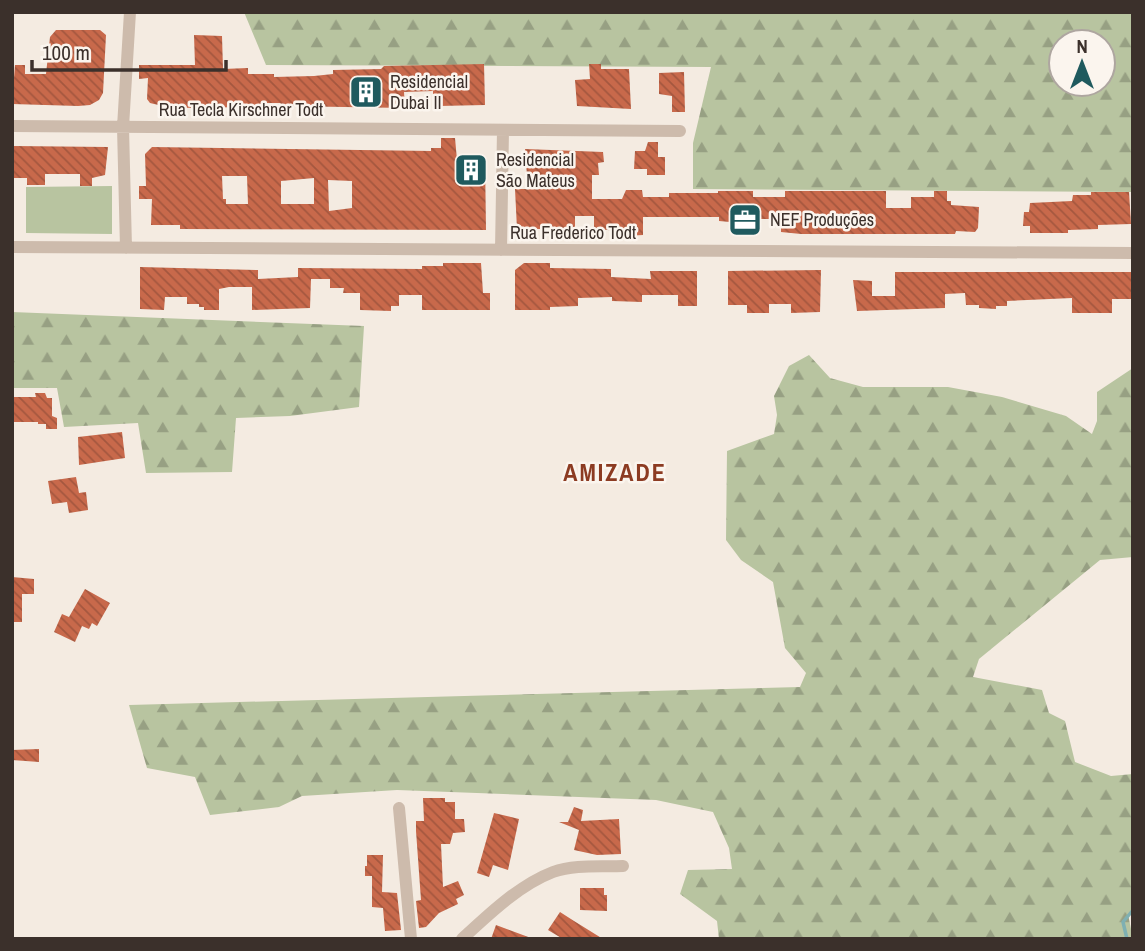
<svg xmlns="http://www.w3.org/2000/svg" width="1145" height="951" font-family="'Archivo Narrow',sans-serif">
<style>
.grass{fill:#b8c4a0}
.forest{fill:url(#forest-firs);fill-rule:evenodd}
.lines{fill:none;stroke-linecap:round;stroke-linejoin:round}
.stream{stroke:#7fb0b2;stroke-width:3.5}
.building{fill:url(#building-back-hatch);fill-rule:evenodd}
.minor{stroke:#cdbbac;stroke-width:12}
.labels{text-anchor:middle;stroke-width:5;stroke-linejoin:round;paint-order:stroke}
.poi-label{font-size:18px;fill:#3b302b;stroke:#fbf5ee;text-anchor:start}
.street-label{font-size:18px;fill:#3b302b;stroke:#fbf5ee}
.district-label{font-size:24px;font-weight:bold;letter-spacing:2px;fill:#8c3b22;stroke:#fbf5ee}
</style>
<defs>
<pattern id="forest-firs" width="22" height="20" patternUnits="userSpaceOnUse" patternTransform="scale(1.75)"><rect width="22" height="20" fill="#b8c4a0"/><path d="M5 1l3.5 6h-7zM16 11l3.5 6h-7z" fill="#97a083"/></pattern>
<pattern id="building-back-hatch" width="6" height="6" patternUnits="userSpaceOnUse" patternTransform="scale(1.75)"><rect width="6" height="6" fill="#c8694b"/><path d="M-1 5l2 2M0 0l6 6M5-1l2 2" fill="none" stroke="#a4573f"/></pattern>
</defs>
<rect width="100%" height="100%" fill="#f4ebe1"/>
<path class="grass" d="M112 186V234L26 233V187Z"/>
<path class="forest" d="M244 12H1133V192L693 189V143L711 67 266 65ZM1061 42H1103V84H1061Z
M12 312 364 326 359 407 290 416 236 418 232 472 146 473 138 423 64 427 57 388H12Z
M809 355 830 378 863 387H948L1002 397 1066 416 1092 434 1097 421V392L1133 368V557L1100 560 979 659 973 677 1042 690 1049 713 1065 721 1075 762 1111 776 1133 774V908L1128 914 1133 939H719L717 921 680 894 688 870 732 869 729 848 713 812 656 800 397 790 302 796 279 807 210 815 195 777 147 768 129 705 800 687 806 673 785 648 773 582 741 560 726 540 727 451 774 434 777 415 774 396 789 366Z"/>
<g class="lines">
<path class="stream" d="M1127 939 1123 922 1133 910"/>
</g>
<path class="building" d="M56 30H100L106 35 103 93 99 100 90 105 78 106 12 104 15 65H25V74H46L50 37Z
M194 35 222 36 223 69 248 68V74H274V77L314 76 333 74V70L381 69 384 66 484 64 485 105 439 106 433 104V91L404 92 405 108 284 106 280 103H261V107L171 108 150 103 147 99 148 78 139 79V65H195Z
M589 64H601V69H629L631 109 577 106 575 80 590 79Z
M684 72 685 112H672V96L659 94V73Z
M441 138H455L457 160 485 159 486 230 180 229V225H151L152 199H139V186H146L145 154 152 147 431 151V148H441ZM222 176H247L248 204H226V199H223ZM314 178V204H281V181ZM328 180 352 181V208L329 211Z
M648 142H658V157H665V175H647V169H634L635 151H645Z
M13 146 108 147 105 175 92 178V186H80V174H45V185H27V178H12Z
M525 149 603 152 604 162 598 163 599 175H592V199H622L626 190H642L643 197H669V193H718V191H753V197H785V191H886V208H911V197H934V191H947V201H951V205L979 207 978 228 975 232 956 231 955 234H801L781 232V219H761V230H730V222L719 221V217H643V235L624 236 621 231 594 229V216H575V229H517L515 189H528Z
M1091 192H1129L1131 224 1098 225V229L1068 230V233H1030V226H1023L1024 212H1029L1030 203 1072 201 1073 195H1091Z
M443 263H481L483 293H490V310H422V295H399V306H391V311L360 310V293H343L344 288H330V279H311L310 308 252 310V287H229L219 289V310H204V307H199V304H187V297H165L164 310 140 309V267L258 270V279L298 277V268L422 269V266H443Z
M524 263H550V268L611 269V277L651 279 650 271H697V306H678V295H642V302L612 301V297L578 298V306L550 307V310H515V270Z
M821 270 820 312 791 313V304H769V313H747V305H728V271Z
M895 272H1133V299H1112V313H1072V298L1007 301V306H996V309L979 308V305H966L965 293 945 294V308L857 311 853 280 872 281V296H895Z
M35 393H45L47 398H52V416L57 418V429H46V424H38V422H12V397H36Z
M122 432 125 458 79 465 78 437Z
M76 477 79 493 86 492 88 510 69 513 67 502 52 504 48 481Z
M12 577 34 579V594H22V622H12Z
M85 589 110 603 97 626 92 623 89 629 82 626 75 642 54 632 62 614 69 617Z
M39 749V762L12 760V750Z
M423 798H445V802H455V819H464L465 832 453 833 450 844H441L443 887 458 881 464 895 456 899 458 904 439 913 426 927 419 928 416 901 421 900 416 831V821H424Z
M574 807 583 810 581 821 619 819 621 854 597 855 574 850 579 830 559 822H568Z
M494 813 519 819 508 870 493 865 489 877 477 873Z
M367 855H383L382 892 397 893 401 930 385 931 383 908 372 907V876H365V866H367Z
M580 888H604V895H607V911L580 910Z
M560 912 574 921 603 939H563L548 930Z
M496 925 531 938 530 939H491Z"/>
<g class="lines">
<path class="minor" d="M12 126 680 131
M12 247 1133 253
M126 248 123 127 130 12
M501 250 503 130
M399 808 411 939
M462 939C488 915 519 885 553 872 575 864 600 867 623 866"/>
</g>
<defs>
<symbol id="building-square" viewBox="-11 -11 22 22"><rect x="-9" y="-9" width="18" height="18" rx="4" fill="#1f5a5e" stroke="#fbf5ee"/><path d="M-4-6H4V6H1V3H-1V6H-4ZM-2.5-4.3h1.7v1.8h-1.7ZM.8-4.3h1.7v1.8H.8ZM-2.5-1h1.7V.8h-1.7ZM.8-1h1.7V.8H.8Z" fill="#fff"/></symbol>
<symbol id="office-square" viewBox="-11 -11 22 22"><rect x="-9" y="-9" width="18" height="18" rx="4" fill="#1f5a5e" stroke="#fbf5ee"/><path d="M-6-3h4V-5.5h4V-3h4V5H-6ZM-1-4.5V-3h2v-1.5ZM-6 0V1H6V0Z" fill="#fff"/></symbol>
</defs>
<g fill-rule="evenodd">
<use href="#building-square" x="347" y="73" width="38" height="38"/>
<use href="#building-square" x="452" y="151" width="38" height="38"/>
<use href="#office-square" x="726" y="201" width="38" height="38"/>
</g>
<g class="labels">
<g class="poi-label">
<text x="390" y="88">Residencial<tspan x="390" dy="21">Dubai II</tspan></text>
<text x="496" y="166">Residencial<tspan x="496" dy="21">São Mateus</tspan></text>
<text x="770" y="226">NEF Produções</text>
</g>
<g class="street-label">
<text x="241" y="116">Rua Tecla Kirschner Todt</text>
<text x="573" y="239">Rua Frederico Todt</text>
</g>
<g class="district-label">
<text x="615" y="481">AMIZADE</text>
</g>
</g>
<rect width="1145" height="951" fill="none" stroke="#3b302b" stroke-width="28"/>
<g transform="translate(1082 63)"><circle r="33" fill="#fbf5ee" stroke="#aea6a0" stroke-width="2"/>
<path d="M0-5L12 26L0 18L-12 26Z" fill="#1f5a5e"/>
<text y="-10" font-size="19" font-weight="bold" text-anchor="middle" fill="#3b302b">N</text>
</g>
<path d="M32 60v10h194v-10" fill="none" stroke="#3b302b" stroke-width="3.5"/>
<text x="42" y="60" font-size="21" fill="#3b302b" stroke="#fbf5ee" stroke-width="5" paint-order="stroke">100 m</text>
</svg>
